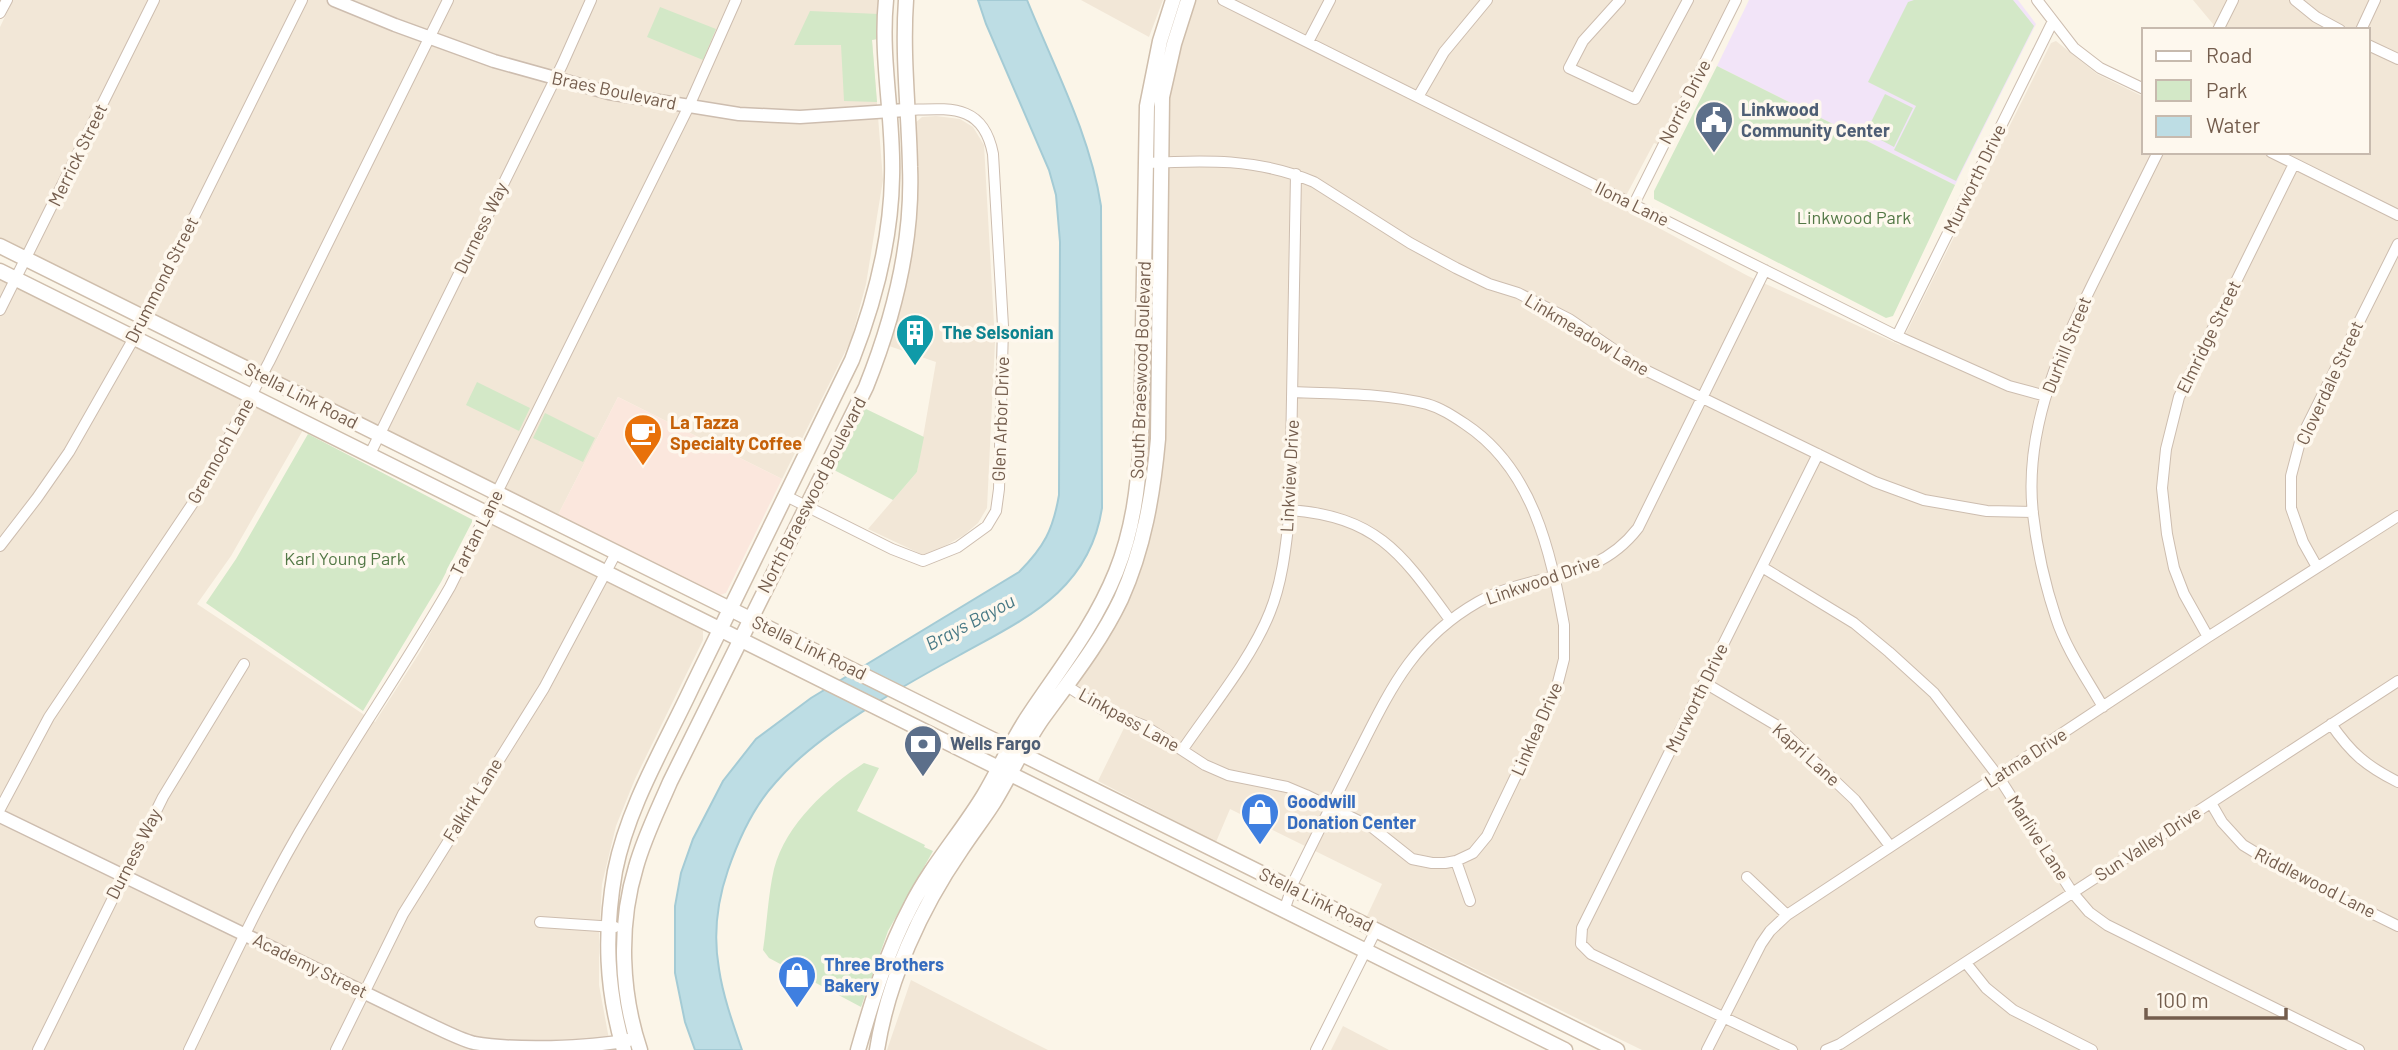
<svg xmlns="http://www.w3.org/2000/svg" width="2398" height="1050" font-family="Barlow,sans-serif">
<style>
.residential{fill:#f2e7d7}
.commercial{fill:#fbe7dd}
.education{fill:#f2e4f8}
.green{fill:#d3e8c7}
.water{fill:#bddde4;stroke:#a4cbd5;stroke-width:2}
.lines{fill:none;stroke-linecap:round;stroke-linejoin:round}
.minor-casing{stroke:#cdbdaf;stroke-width:12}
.tertiary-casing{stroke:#cdbdaf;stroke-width:15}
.secondary-casing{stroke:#cfbeac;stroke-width:17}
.minor{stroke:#fff;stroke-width:10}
.tertiary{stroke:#fff;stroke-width:12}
.secondary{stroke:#fff;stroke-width:14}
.labels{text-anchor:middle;stroke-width:7;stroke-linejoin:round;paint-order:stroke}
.street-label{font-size:18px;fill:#745d4d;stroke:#fef8ee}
.service-label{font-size:18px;font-weight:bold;fill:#4e5e75;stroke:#fef8ee;text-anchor:start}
.park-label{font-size:18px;fill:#537846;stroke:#fef8ee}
.culture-label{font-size:18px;font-weight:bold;fill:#0d838f;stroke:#fef8ee;text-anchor:start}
.food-label{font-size:18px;font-weight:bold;fill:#c56008;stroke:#fef8ee;text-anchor:start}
.shop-label{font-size:18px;font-weight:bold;fill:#366cbe;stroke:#fef8ee;text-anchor:start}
.water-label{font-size:19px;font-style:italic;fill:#487985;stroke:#fef8ee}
</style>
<rect width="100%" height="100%" fill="#fbf5e8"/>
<path class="residential" d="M13 0H879L877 39 872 40 883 180 866 284 851 340 782 479 618 397 558 515 0 238V27Z
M1081 0H1163L1149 37Z
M1195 0H1736L1663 146 1654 143 1620 207 1748 276 1900 345 2051 43 2056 41 2097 74 2144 97V152H2368V30H2218L2193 0H2398V1050H1642L1367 916 1382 884 1230 809 1216 842 1098 781 1126 724 1069 693 1162 420 1168 96 1172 71Z
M936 116 960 119 973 127 984 145 995 342 987 508 978 523 964 535 933 553 923 555 868 529 917 472 936 362 889 346 908 273 913 223 914 124 922 117Z
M0 278 303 430 231 556 197 604 375 722 420 652 490 523 703 629V640L635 779 616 826 602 884 599 937V985L611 1050H0Z
M911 980 1016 1034 1048 1050H887Z
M1343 1026 1389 1050H1331Z"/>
<path class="commercial" d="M618 397 782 479 726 593 720 595 558 515Z"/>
<path class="education" d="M1749 0H2018L2036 24 1955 185 1717 66Z"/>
<path class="green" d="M1914 0H2013L2034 26 1956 181 1894 150 1916 106 1868 82 1908 2Z
M660 7 716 29 703 60 647 37Z
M810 11 879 14 877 39 872 40 877 102 844 101 841 45H794Z
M1717 66 1955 185 1893 316 1886 318 1654 199V191Z
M1885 94 1913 108 1894 147 1866 132Z
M477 382 530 408 519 431 466 405Z
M864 408 924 437 917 472 893 500 834 470Z
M545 413 595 438 583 462 533 438Z
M308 434 473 520 441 582 363 711 206 603 236 559Z
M864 763 879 768 857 811 925 845 924 847 933 851 888 931 861 1007 769 958 763 950C767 923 768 895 774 869 786 824 827 787 864 763Z"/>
<path class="water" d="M978 0H1027C1054 67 1090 134 1101 206L1102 508C1089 592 1024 619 958 656 901 687 817 734 776 782 753 807 739 838 728 870 717 902 713 935 719 969 723 996 733 1024 742 1050H695L685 1022 675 973V906L681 873 693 839 723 781 756 739 811 698 1019 572C1044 547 1053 530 1059 495L1060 242 1056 195 1049 170 986 24Z"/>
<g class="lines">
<defs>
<path id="minor" d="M1223 0 1897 336 2009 386 2046 396
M1620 0 1583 41 1569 68 1635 99 1688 0
M2037 0 2074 48 2100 68 2144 89
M2295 0 2316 17 2340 30
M0 13 7 0
M2218 30 2233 0
M2361 30 2375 0
M1308 42 1330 0
M2368 45 2398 59
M1418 97 1444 52 1487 0
M2271 152 2398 215
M1145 163C1204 160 1258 158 1314 182L1410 243 1456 268 1489 284 1518 293 1569 319 1641 368 1875 482 1924 500 1987 511 2033 512
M1634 204 1736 0
M0 310 154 0
M1897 336 2053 21
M369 456 562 65 591 0
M786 496 892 549 923 561 958 547 987 526 996 511 999 489 1003 326 993 154C983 102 948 109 906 110
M1290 510C1378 517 1402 554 1450 620
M0 546 37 498 69 452 134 338 302 0
M1762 567 1854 623 1889 652 1934 693 1998 776 2072 892 2089 912 2107 925 2359 1050
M2317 567 2303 542 2291 508V476L2301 438 2398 244
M2208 637 2184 594 2174 568 2167 534 2162 488 2166 449 2179 397 2294 164
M1705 683 1776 725 1855 800 1890 846
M1067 686 1102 709 1145 726 1205 765 1228 775 1287 787 1306 795 1373 828 1412 859 1432 863H1445L1456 861 1473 853 1487 836 1555 694 1564 659V625C1550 550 1533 469 1465 424 1453 416 1441 408 1427 404 1384 393 1337 394 1293 392
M2103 707C2087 679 2066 649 2056 618 2045 585 2037 549 2033 514 2023 426 2063 343 2101 267 2120 228 2139 190 2158 152
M2331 724C2351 753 2366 766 2398 782
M1183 749C1211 708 1252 658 1270 612 1283 580 1286 544 1290 510L1296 174
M2211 803 2222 822 2243 845 2286 871 2398 926
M0 809 49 717 197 497 269 362 448 0
M1456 861 1470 901
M1747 877 1787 915
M1284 911 1294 881C1315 838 1336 796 1358 753 1390 690 1413 639 1478 602 1535 570 1594 585 1638 528L1765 270
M540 922 615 927
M1966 963 1986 988 2013 1010 2092 1050
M38 1050 163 797 244 664
M189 1050C228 969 266 886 313 809 357 734 407 662 450 587L689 106 736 0
M336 1050 403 914 544 688 616 553
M1316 1050 1376 930
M1707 1050 1761 944 1770 931 1787 915 2208 637 2398 516
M1792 1050 1591 954 1581 944 1582 928 1818 454
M1826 1050 1840 1044 2398 681"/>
<path id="tertiary" d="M334 0 395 25 494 61 609 93 739 114 800 117 906 110
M0 816 429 1024C444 1031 459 1039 474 1043 515 1050 587 1048 629 1040"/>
<path id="secondary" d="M0 246 1617 1050
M0 271 1565 1050
M624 1050C606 989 604 934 615 871 628 806 665 745 693 685 745 577 799 469 852 360 875 301 891 241 892 177 894 118 880 59 886 0
M640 1050C621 993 618 926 636 867 644 838 658 810 670 782L866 387C894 317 913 242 910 167 909 111 902 56 906 0
M858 1050C872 1001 887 951 911 906 931 866 961 833 984 795 1000 768 1013 738 1031 712 1062 666 1095 624 1116 572 1133 530 1138 487 1141 442L1147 106 1160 41 1173 0
M877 1050C888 980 921 908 961 850 972 833 984 818 994 802 1011 774 1024 745 1042 719 1071 679 1100 643 1121 599 1144 548 1153 494 1158 439L1162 97 1174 44 1188 0"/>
</defs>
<use href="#minor" class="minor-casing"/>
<use href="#tertiary" class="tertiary-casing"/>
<use href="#secondary" class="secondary-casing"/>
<use href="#minor" class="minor"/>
<use href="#tertiary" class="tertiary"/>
<use href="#secondary" class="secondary"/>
</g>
<defs>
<symbol id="civic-pin" viewBox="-11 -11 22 30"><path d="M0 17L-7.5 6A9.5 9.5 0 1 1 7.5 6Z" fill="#5c6f8a" stroke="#fef8ee"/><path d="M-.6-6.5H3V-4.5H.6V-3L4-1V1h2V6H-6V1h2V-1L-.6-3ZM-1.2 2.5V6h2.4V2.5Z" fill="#fff"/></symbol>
<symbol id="building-pin" viewBox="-11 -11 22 30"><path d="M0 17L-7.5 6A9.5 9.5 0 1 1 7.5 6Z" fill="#0f9aa8" stroke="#fef8ee"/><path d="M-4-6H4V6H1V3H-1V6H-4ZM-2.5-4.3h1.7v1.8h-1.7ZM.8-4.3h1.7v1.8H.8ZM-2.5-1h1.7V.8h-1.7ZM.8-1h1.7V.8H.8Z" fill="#fff"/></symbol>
<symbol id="cafe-pin" viewBox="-11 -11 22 30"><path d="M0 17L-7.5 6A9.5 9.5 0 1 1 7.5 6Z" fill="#e8710a" stroke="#fef8ee"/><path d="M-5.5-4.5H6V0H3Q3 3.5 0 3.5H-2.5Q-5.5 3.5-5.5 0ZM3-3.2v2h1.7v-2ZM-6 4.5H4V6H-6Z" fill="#fff"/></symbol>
<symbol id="bank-pin" viewBox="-11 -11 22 30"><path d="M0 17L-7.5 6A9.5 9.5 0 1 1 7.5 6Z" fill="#5c6f8a" stroke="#fef8ee"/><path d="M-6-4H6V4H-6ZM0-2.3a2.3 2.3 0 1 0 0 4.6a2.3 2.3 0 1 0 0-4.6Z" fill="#fff"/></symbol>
<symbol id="shop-pin" viewBox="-11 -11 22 30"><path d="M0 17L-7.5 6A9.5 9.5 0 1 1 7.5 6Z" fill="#3f7fe0" stroke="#fef8ee"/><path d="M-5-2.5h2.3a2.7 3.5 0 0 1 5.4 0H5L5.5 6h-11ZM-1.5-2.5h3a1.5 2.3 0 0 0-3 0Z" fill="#fff"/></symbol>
</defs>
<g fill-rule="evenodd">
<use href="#civic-pin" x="1692" y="98" width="44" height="60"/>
<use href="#building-pin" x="893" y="311" width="44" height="60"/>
<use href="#cafe-pin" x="621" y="411" width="44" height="60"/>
<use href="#bank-pin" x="901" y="722" width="44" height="60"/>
<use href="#shop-pin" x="1238" y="790" width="44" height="60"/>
<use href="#shop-pin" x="775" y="953" width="44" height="60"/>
</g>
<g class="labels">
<g class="street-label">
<text transform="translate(614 91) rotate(12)" y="6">Braes Boulevard</text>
<text transform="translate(1685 102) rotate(-63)" y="6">Norris Drive</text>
<text transform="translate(78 155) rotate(-64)" y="6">Merrick Street</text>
<text transform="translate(1975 179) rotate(-64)" y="6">Murworth Drive</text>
<text transform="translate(1632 204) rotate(26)" y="6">Ilona Lane</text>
<text transform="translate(481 228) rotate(-64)" y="6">Durness Way</text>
<text transform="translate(162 280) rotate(-63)" y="6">Drummond Street</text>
<text transform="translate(1587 335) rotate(31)" y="6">Linkmeadow Lane</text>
<text transform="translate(2209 337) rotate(-64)" y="6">Elmridge Street</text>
<text transform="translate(2067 345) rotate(-68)" y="6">Durhill Street</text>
<text transform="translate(1141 370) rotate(-88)" y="6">South Braeswood Boulevard</text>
<text transform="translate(2330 383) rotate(-65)" y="6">Cloverdale Street</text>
<text transform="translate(301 396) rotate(27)" y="6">Stella Link Road</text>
<text transform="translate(1001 419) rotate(-88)" y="6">Glen Arbor Drive</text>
<text transform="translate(221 451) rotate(-61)" y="6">Grennoch Lane</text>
<text transform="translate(1290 476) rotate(-87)" y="6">Linkview Drive</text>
<text transform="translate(812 495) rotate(-63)" y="6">North Braeswood Boulevard</text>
<text transform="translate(477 533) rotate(-63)" y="6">Tartan Lane</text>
<text transform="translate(1543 580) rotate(-19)" y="6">Linkwood Drive</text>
<text transform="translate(809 648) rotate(26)" y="6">Stella Link Road</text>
<text transform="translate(1697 698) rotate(-64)" y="6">Murworth Drive</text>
<text transform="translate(1129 720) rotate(29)" y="6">Linkpass Lane</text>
<text transform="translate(1537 729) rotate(-66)" y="6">Linklea Drive</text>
<text transform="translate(1806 755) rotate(42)" y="6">Kapri Lane</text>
<text transform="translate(2026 758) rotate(-33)" y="6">Latma Drive</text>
<text transform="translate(473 800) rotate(-58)" y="6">Falkirk Lane</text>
<text transform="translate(2038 838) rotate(57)" y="6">Marlive Lane</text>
<text transform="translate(2148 844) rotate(-33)" y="6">Sun Valley Drive</text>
<text transform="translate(134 854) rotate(-63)" y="6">Durness Way</text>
<text transform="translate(2315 883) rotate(27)" y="6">Riddlewood Lane</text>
<text transform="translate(1316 900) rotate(26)" y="6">Stella Link Road</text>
<text transform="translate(310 966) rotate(26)" y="6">Academy Street</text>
</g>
<g class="service-label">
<text x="1741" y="116">Linkwood<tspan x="1741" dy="21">Community Center</tspan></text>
<text x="950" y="750">Wells Fargo</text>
</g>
<g class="park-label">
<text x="1854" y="224">Linkwood Park</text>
<text x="345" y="565">Karl Young Park</text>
</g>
<g class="culture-label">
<text x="942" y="339">The Selsonian</text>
</g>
<g class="food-label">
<text x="670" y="429">La Tazza<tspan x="670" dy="21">Specialty Coffee</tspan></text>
</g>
<g class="shop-label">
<text x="1287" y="808">Goodwill<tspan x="1287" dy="21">Donation Center</tspan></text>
<text x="824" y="971">Three Brothers<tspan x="824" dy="21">Bakery</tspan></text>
</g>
<g class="water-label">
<text transform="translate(970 622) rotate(-28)" y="7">Brays Bayou</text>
</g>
</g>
<rect x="2142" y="28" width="228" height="126" fill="#fef8ee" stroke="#c7baae" stroke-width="2"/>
<rect x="2156" y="51" width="35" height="10" fill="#ffffff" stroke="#c7baae" stroke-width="2"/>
<text x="2206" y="63" font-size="21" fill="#745d4d">Road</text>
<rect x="2156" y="80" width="35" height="21" fill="#d3e8c7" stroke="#c7baae" stroke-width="2"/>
<text x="2206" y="98" font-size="21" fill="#745d4d">Park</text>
<rect x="2156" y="116" width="35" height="21" fill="#bddde4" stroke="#c7baae" stroke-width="2"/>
<text x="2206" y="133" font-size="21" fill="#745d4d">Water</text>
<path d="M2146 1008v10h140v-10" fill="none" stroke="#745d4d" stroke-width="3.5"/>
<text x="2156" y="1008" font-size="21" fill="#745d4d" stroke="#fef8ee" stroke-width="5" paint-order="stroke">100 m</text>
</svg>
